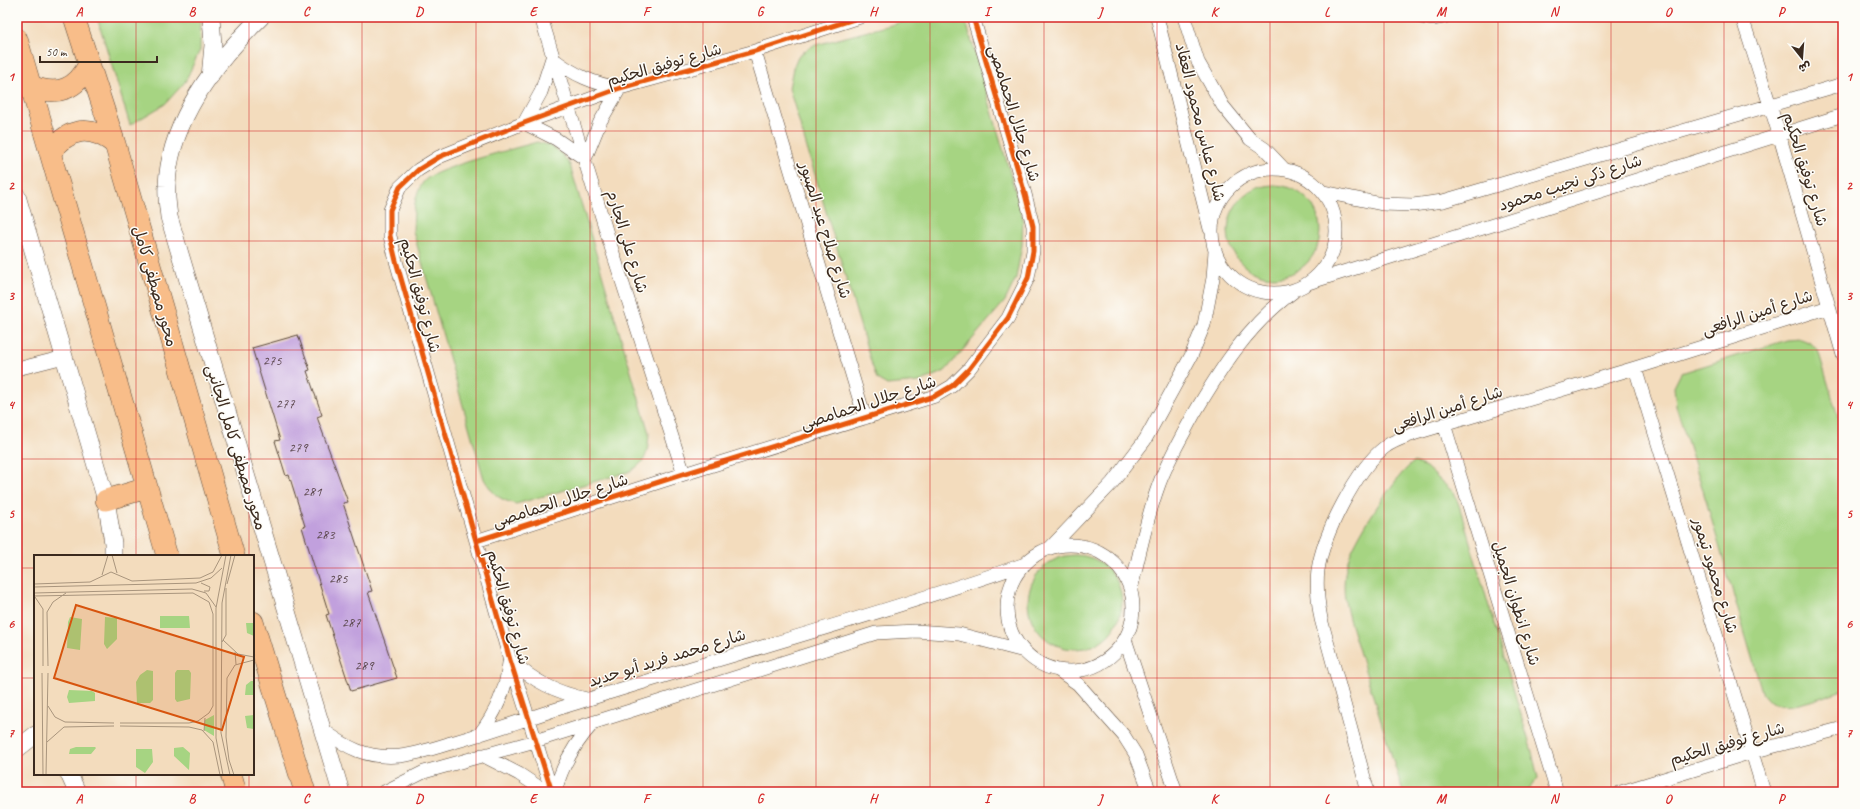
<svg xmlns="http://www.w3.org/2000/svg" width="1860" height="809" font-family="Caveat,'Playpen Sans Arabic',sans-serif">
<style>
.green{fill:#a6d482;stroke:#707f50}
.building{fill:#c1a0dd}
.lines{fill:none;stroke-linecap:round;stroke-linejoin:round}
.minor-casing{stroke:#574536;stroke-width:14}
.tertiary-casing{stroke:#574536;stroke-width:18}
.primary-casing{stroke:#574536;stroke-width:22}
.minor{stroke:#fff;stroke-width:13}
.tertiary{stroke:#fff;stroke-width:17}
.primary{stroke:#f8bd89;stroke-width:21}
.cycleway-casing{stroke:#fdfcf7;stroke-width:8}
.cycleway{stroke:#e8590c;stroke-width:5}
.grid{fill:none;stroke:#d62828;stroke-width:1;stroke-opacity:0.55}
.labels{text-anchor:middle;stroke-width:3;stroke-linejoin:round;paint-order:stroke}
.number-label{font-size:14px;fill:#5c484e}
.street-label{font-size:16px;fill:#3b2a1e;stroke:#fdfcf7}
.inset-road{fill:none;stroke:#a9957d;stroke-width:1}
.view{fill:#d7540e;fill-opacity:0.15;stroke:#d7540e;stroke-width:2}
.inset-edge{fill:none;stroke:#3b2a1e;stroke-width:2}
.neatline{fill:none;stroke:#d62828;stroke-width:1.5}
.grid-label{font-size:13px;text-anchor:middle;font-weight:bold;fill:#d62828}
</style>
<rect width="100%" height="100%" fill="#fdfcf7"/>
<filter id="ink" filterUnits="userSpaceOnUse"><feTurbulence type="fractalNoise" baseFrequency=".025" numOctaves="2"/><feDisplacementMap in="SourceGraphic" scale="8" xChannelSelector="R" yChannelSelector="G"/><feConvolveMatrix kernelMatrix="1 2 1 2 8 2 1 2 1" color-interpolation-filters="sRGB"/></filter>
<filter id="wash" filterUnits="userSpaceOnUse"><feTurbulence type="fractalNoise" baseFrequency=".012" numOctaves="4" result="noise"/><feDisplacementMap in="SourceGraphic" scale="16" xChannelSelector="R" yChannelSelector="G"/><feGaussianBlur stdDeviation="0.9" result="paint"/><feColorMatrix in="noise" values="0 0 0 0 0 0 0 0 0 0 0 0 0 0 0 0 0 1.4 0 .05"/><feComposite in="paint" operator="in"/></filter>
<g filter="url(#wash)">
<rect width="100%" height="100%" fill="#f3dcbd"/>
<path class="green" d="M97 17H201L200 50 185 82 165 104 130 125Z
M921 17H959L967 25 1023 218 1022 245 1016 278 1005 301 945 371 919 382 887 385 877 379 872 365 789 88 793 68 798 56 812 46Z
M537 142C554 146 560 150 570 165L649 433C647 454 648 462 628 472L516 504C498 499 494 495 484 479L413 231C414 214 413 195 424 181 435 168 517 148 537 142Z
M1228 231a46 46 0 1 1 92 0a46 46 0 1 1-92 0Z
M1801 339 1811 343 1818 350 1843 434V690C1826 695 1789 712 1773 703 1769 701 1765 695 1762 692L1702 487 1676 406 1674 387 1681 373 1787 340Z
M1414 462 1426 467 1454 493 1459 505 1532 752 1538 778 1528 790 1522 792H1403L1349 619C1344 599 1342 585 1347 564 1352 542 1395 475 1414 462Z
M1028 602a47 47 0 1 1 94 0a47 47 0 1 1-94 0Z"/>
<g id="blocks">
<path class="building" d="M298 335 310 370 307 371 322 415 317 417 348 502 343 503 372 591 368 592 397 678 351 691 326 615 329 614 302 527 305 526 289 475 286 476 275 441 280 440 252 348Z"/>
</g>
</g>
<g filter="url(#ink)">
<use href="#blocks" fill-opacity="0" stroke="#574536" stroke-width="1"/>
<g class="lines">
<defs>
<path id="minor" d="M541 17 612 250 684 474
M1157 17 1210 229
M1184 17 1198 62 1223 106 1250 139 1265 149 1284 169
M1421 17 1434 19 1444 17
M1742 17 1779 134 1843 355
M755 51 865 418
M552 58C574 75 594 84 620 88L600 122 585 159 556 139 524 123 541 92Z
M1212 231a62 62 0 1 1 124 0a62 62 0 1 1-124 0Z
M1324 192 1382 204 1413 205 1443 201 1843 84
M1308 283 1843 115
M1635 368 1764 792
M17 369 64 357
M1444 424 1557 792
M476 541 684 474 935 396 952 386 969 369 1008 318 1028 278 1033 251V226L1025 194 973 17
M1007 608a63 63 0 1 1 126 0a63 63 0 1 1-126 0Z
M1050 548 1112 483 1145 440 1191 356 1204 325 1213 278 1215 251
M1131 590C1139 555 1146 520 1158 487 1167 461 1181 438 1194 414 1221 368 1249 324 1293 292
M1125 639 1176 792
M510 660C535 682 555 692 587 699
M1058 670 1078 684 1124 736 1136 755 1150 792
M322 729C347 748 367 759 400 756 417 754 435 748 451 743 497 730 542 713 589 699 734 654 881 614 1025 564
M479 735C496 713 506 691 509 663
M482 755 519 774 546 792
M384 792 424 772 535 741 876 633 916 631 959 634 1024 651
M552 792 510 660 396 261 390 236V210L400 187 418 170 439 157 524 123 620 88 755 51 860 17
M555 792C562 764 575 743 594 722
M1368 792 1321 619C1318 603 1316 587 1318 570 1323 535 1357 468 1385 447 1394 440 1406 437 1416 433L1635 368 1829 307
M1621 792 1752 752 1843 728"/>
<path id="tertiary" d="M261 17C216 61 169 121 167 186 166 196 168 207 169 217L341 792
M210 77 213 45 211 17
M17 196 106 500 113 543V556
M17 749 35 735
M69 774 77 792"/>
<path id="primary" d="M74 17 115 144 234 556
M17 39 167 556
M31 86C58 97 77 89 89 64
M51 152C69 127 91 125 115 144
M106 500 147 488
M253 622 305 792
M231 774 236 792"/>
</defs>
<use href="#minor" class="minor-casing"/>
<use href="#tertiary" class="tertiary-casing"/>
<use href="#primary" class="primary-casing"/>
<use href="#minor" class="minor"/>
<use href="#tertiary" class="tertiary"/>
<use href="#primary" class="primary"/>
<defs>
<path id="cycleway" d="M476 541 684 474 935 396 952 386 969 369 1008 318 1028 278 1033 251V226L1025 194 973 17
M552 792 510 660 396 261 390 236V210L400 187 418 170 439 157 524 123 620 88 755 51 860 17"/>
</defs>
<use href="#cycleway" class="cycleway-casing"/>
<use href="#cycleway" class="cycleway"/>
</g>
</g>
<path class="grid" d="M136 17V556M249 17V556M362 17V792M476 17V792M590 17V792M703 17V792M816 17V792M930 17V792M1044 17V792M1157 17V792M1270 17V792M1384 17V792M1498 17V792M1611 17V792M1724 17V792M17 131H1843M17 241H1843M17 350H1843M17 459H1843M17 568H35M253 568H1843M17 678H35M253 678H1843M136 774V792M249 774V792"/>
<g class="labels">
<g class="number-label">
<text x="272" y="365">275</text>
<text x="285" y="408">277</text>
<text x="298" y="452">279</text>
<text x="312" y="496">281</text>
<text x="325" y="539">283</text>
<text x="338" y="583">285</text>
<text x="351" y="627">287</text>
<text x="364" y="670">289</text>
</g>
<g class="street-label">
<text transform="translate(664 64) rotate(-16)" y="6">شارع توفيق الحكيم</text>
<text transform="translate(1015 113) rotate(73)" y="6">شارع جلال الحمامصى</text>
<text transform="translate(1201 122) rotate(76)" y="6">شارع عباس محمود العقاد</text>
<text transform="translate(1806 169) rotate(73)" y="6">شارع توفيق الحكيم</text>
<text transform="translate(1570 182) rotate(-18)" y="6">شارع ذكى نجيب محمود</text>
<text transform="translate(826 230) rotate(73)" y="6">شارع صلاح عبد الصبور</text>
<text transform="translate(628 241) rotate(73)" y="6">شارع على الجارم</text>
<text transform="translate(156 286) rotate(74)" y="6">محور مصطفى كامل</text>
<text transform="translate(421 295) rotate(75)" y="6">شارع توفيق الحكيم</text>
<text transform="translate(1757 312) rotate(-18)" y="6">شارع أمين الرافعى</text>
<text transform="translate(868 402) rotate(-18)" y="6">شارع جلال الحمامصى</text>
<text transform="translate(1447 408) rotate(-18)" y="6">شارع أمين الرافعى</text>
<text transform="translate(237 447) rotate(73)" y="6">محور مصطفى كامل الجانبى</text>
<text transform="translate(560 500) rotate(-18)" y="6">شارع جلال الحمامصى</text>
<text transform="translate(1716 575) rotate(73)" y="6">شارع محمود تيمور</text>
<text transform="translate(1517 603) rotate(73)" y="6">شارع انطوان الجميل</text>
<text transform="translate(509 607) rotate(74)" y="6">شارع توفيق الحكيم</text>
<text transform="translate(667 657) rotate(-17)" y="6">شارع محمد فريد أبو حديد</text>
<text transform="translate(1727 743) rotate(-16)" y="6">شارع توفيق الحكيم</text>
</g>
</g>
<g transform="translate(34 555)">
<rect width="220" height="220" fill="#f3dcbd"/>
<path d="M126 61H155L156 73H126ZM36 62 48 64 46 95 33 93 34 67ZM71 62 83 63V84L73 94 70 89ZM212 68H220V81L213 78ZM113 115 119 116V145L116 148H103L102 127 106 120ZM155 115 157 118 156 144 143 147 141 144V118L143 115ZM217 126H220V140H211L212 130ZM35 135 58 136 61 138V146L35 148 33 142ZM180 160V181L170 175 171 165ZM220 160V174L213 173 211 161ZM42 192H61L62 193 57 199H35L36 194ZM149 192 156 198 155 215 140 201V193ZM102 194H118L119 207 111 218 102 212Z" fill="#a6d482"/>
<path class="inset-road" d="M78 0 83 18M68 20 74 0M167 28 176 32 175 36H170M0 29 56 27 77 17 98 26 166 23 179 17 188 0M193 29 201 0M0 32 162 28 177 23 188 13M0 38 158 34 172 38 182 52M0 41 159 38 175 47 179 59V151L175 158 164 166 155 168H86M1 42 9 54V111M189 85 204 99 220 102M188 87 192 80V33M201 97 202 109M14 111 13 57 19 47 32 38M8 118 9 220M14 151 21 162 31 167 80 168M86 171 155 172 168 175 179 187 186 220M170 176 171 163M13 187 30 172 80 171M12 220 14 118M189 220 182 183V53L192 0M196 220 187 178 188 48 197 0M200 220 195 205 192 182 193 123 201 110 220 105"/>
<path class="view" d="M42 50 210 102 188 175 20 123Z"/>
<rect width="220" height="220" class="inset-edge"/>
</g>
<rect width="1860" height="809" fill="none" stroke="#fdfcf7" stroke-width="44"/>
<g transform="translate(1802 58) rotate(163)" stroke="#fdfcf7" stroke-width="3" paint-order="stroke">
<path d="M0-3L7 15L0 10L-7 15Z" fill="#3b2a1e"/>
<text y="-6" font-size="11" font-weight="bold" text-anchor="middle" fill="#3b2a1e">ش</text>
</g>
<path d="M40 56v6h117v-6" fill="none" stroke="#3b2a1e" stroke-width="2"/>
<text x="46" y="56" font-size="12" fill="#3b2a1e" stroke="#fdfcf7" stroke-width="3" paint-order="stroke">50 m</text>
<rect x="22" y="22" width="1816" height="765" class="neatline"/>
<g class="grid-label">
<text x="79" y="16">A</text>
<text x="192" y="16">B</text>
<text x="306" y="16">C</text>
<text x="419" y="16">D</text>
<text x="533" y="16">E</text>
<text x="646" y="16">F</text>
<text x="760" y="16">G</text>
<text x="873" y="16">H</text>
<text x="987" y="16">I</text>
<text x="1100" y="16">J</text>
<text x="1214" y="16">K</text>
<text x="1327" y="16">L</text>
<text x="1441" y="16">M</text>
<text x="1554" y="16">N</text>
<text x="1668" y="16">O</text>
<text x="1781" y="16">P</text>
<text x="11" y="81">1</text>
<text x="1849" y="81">1</text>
<text x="11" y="190">2</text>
<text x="1849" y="190">2</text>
<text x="11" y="300">3</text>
<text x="1849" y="300">3</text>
<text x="11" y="409">4</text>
<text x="1849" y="409">4</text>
<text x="11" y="518">5</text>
<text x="1849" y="518">5</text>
<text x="11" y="628">6</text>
<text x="1849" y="628">6</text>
<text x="11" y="737">7</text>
<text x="1849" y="737">7</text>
<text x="79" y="803">A</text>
<text x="192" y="803">B</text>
<text x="306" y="803">C</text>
<text x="419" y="803">D</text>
<text x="533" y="803">E</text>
<text x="646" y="803">F</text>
<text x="760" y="803">G</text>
<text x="873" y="803">H</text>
<text x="987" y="803">I</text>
<text x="1100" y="803">J</text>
<text x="1214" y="803">K</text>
<text x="1327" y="803">L</text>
<text x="1441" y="803">M</text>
<text x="1554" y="803">N</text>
<text x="1668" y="803">O</text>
<text x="1781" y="803">P</text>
</g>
</svg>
